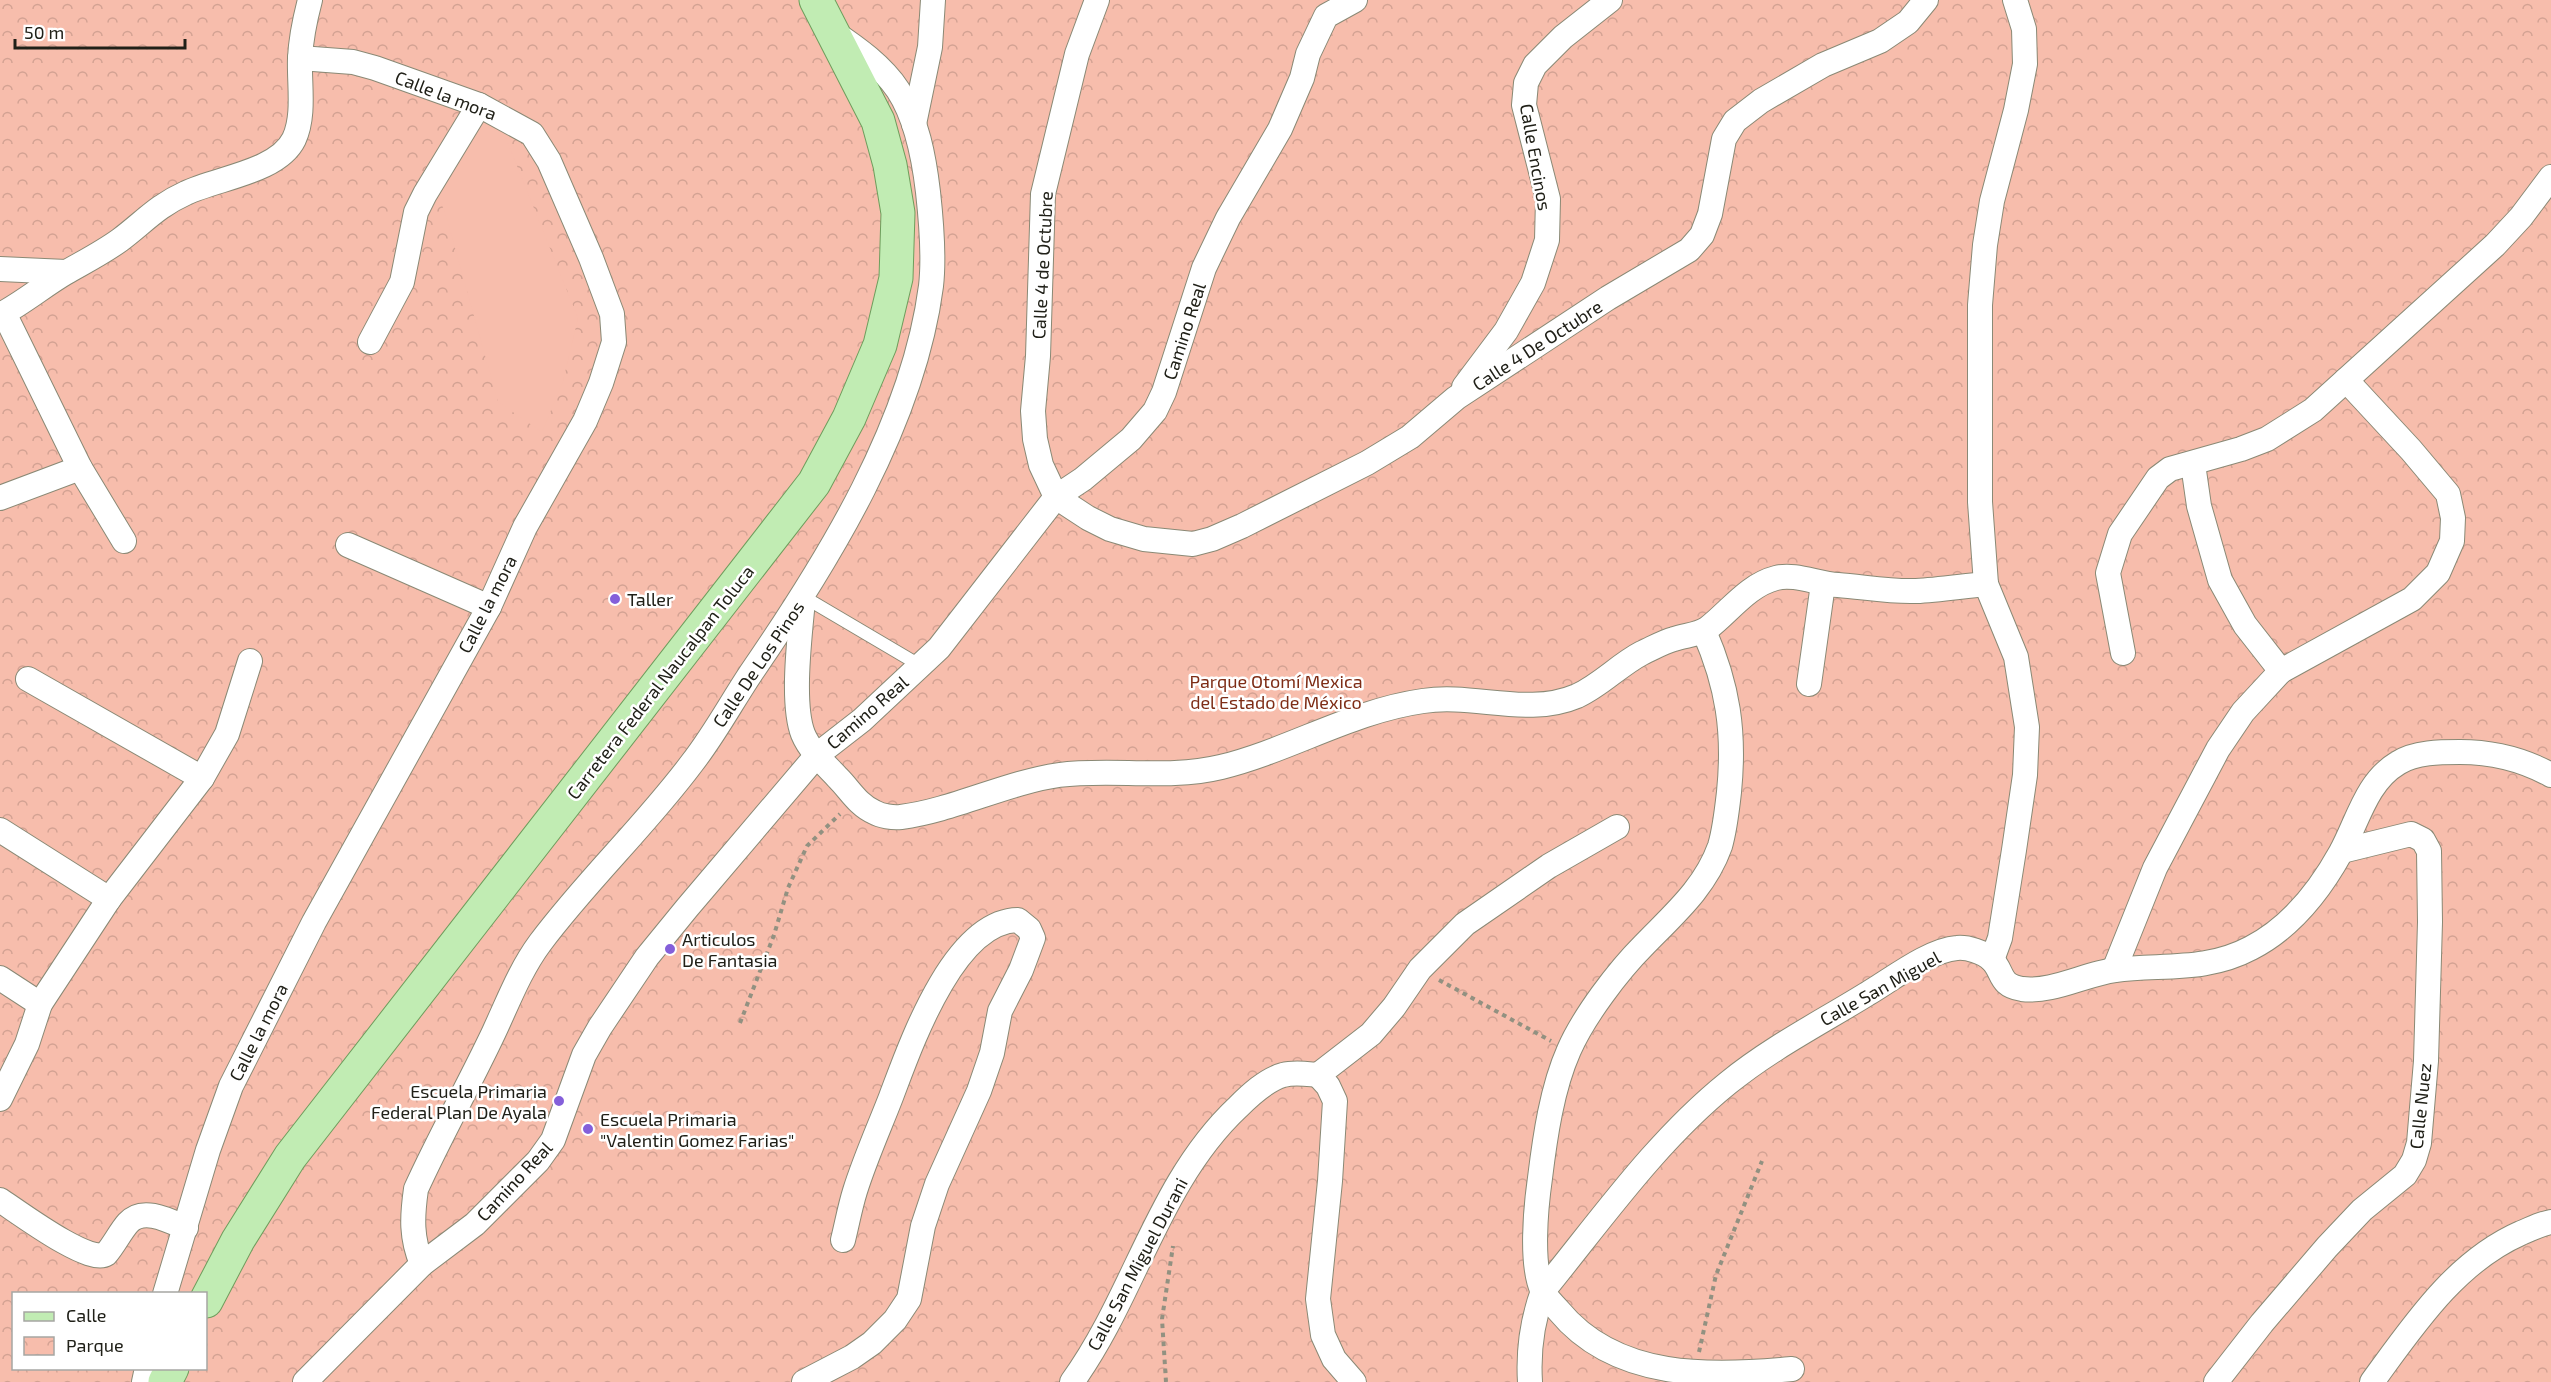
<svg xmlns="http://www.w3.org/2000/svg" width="2551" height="1382" font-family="'Exo 2',sans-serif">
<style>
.park{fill:url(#park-crowns);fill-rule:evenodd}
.garden{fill:#f7bdac}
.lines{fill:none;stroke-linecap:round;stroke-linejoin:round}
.service-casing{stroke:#8a8975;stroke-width:14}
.minor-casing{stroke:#8a8975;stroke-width:26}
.primary-casing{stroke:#6e9d5c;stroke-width:35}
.path{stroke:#929181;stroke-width:4;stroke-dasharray:4.5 4.5;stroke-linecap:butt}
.service{stroke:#fff;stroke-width:12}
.minor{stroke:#fff;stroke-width:24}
.primary{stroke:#c1ecb3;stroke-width:33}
.poi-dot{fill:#845fda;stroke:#fff;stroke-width:2}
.labels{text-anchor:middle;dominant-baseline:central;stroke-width:5;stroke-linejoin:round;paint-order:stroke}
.street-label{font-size:18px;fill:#202018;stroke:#fff}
.poi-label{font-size:18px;fill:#202018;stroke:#fff;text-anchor:start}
.park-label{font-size:18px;fill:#7e2d16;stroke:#fff}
</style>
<defs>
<pattern id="park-crowns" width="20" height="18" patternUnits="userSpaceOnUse" patternTransform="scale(1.5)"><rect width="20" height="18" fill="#f7bdac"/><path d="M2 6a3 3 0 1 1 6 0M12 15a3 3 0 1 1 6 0" fill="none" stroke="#d3a293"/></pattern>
</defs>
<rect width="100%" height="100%" fill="#eeedd6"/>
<path class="park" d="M0,0H2551V1382H0ZM14,1294H206V1368H14Z"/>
<polygon class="garden" points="470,120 503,131 578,318 563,381 542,432 498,402 445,212 431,181"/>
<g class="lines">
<defs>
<polyline id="service" points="804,597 921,666"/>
<g id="minor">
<polyline points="1097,0 1077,54 1043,194 1038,356 1033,411 1035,439 1041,465 1056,497 1088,518 1110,529 1144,539 1193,544 1212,539 1242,526 1367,463 1410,437 1456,398 1608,298 1689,250 1702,235 1710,214 1724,139 1735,121 1761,101 1823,65 1880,41 1908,22 1926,0"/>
<polyline points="914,124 930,47 933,0"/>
<polyline points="0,269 66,272"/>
<polyline points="4,313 80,468 124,541"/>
<path d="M0,315C23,303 43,286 65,273C84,262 102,253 120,240C144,222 157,206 186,193C217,178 278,172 294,139C305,115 299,84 300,58C301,38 305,19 310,0"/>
<polyline points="370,342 402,282 416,212 425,194 479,105"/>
<polyline points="1464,387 1506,331 1533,283 1547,240 1548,199 1524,105 1526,83 1535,65 1563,37 1610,0"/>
<polyline points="2193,464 2199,506 2220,580 2245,625 2281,671"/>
<polyline points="0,498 80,468"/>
<polyline points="348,545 489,607"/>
<path d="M803,600C800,634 791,703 803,734C810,751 826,765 838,778C850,790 858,805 874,812C881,816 893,818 901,817C954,810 1005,783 1059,775C1112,768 1167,780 1221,767C1290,750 1352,711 1423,701C1474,693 1528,717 1577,696C1601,685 1619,665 1642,653C1653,648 1663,642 1674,639C1685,635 1699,635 1708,628C1729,612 1748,585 1776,578C1795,573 1818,584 1838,585C1864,587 1890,592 1916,591C1939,590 1963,586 1986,584"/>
<path d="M1704,631C1728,686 1735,732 1729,792C1727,810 1725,829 1720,846C1705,888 1674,914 1644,945C1618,971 1584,1016 1569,1050C1552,1088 1545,1137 1540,1178C1536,1206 1530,1266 1543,1292C1547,1299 1554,1305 1559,1311C1616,1380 1711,1377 1792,1369"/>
<polyline points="2123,653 2108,573 2120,534 2158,478 2170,469 2241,449 2267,439 2313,410 2495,245 2521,217 2551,177"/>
<polyline points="28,679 202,778"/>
<polyline points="1809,684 1823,584"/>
<polyline points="0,830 109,899"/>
<polyline points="1992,960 2000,938 2014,850 2025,775 2027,727 2016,657 1986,584 1980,502 1980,305 1985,245 1992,201 2016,110 2025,64 2024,29 2015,0"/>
<polyline points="2114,970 2155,868 2218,749 2243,712 2281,671 2412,599 2438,573 2452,541 2453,518 2448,494 2411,450 2346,380"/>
<polyline points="0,978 40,1004"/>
<polyline points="1318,1075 1371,1034 1394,1007 1420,969 1465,924 1549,866 1617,827"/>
<polyline points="1318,1075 1328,1086 1335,1101 1330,1181 1318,1299 1323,1335 1334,1359 1354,1382"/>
<polyline points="0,1099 27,1044 40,1004 109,899 202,778 227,734 250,661"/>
<path d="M0,1200C17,1211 89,1265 106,1254C114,1245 120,1232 128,1223C143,1206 170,1221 186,1228"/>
<path d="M422,1264C411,1238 412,1217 416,1189C440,1136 469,1085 494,1032C508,1002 520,970 540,943C587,880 645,826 692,763C714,735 731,703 751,673C828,561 913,424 931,286C934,260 931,219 928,192C924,158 917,119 898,90C882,66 857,48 833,32"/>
<polyline points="165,1294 208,1150 231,1086 314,922 489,607 525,527 585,421 601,383 614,342 612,314 591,258 549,161 532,134 479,105 375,68 353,62 300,58"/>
<polyline points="144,1382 147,1368"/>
<polyline points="305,1382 422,1264 475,1224 538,1161 553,1140 584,1055 600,1027 647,957 687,908 817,755 862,720 939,648 1056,497 1083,479 1131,439 1155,411 1164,392 1204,268 1228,218 1280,129 1302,78 1308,54 1326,16 1355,0"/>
<path d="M804,1382L852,1357L872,1343L895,1320L909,1299L923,1226L937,1184L979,1091L992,1053L1000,1011L1021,970L1033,938L1029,929L1018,920C953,921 910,1047 891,1097C879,1128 865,1159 855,1191C850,1207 847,1224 843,1240"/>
<path d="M1072,1382C1135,1295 1158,1182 1238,1107C1250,1095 1266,1080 1283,1075C1295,1072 1306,1074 1318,1075"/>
<path d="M1530,1382C1528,1350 1532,1321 1543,1291C1601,1220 1656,1141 1728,1083C1771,1048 1820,1023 1867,994C1891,980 1929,950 1957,948C1967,947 1984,952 1992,960C2004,972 1998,985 2022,989C2052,993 2085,974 2115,970C2162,964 2206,972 2251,948C2290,928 2320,890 2341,852C2358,821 2366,782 2398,763C2415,752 2441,752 2460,752C2493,752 2522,759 2551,775"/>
<polyline points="2216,1382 2262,1323 2327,1247 2362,1210 2405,1175 2414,1160 2419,1143 2426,1061 2430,922 2429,851 2423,840 2411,834 2342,851"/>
<path d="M2372,1382C2413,1326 2455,1262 2521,1233C2531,1229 2540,1224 2551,1222"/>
</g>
<g id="primary">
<polyline points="206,1301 238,1240 290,1157 814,483 849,418 880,345 896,278 898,213 890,165 878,121 816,0"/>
<polyline points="165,1382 172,1368"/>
</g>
</defs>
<use href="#service" class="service-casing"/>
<use href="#minor" class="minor-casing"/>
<use href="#primary" class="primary-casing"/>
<g class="path">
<polyline points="1439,980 1551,1041"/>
<polyline points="740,1023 774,935 788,888 807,846 840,814"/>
<polyline points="1699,1352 1716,1275 1762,1161"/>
<polyline points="1166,1382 1162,1319 1173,1246"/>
</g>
<use href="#service" class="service"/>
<use href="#minor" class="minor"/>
<use href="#primary" class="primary"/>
</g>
<g class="poi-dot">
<circle cx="615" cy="599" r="6"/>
<circle cx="670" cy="949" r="6"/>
<circle cx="559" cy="1101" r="6"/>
<circle cx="588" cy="1129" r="6"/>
</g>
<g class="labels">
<g class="street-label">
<text transform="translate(446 95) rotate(21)">Calle la mora</text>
<text transform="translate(1536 157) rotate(80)">Calle Encinos</text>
<text transform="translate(1042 265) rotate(-87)">Calle 4 de Octubre</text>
<text transform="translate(1184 331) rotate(-72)">Camino Real</text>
<text transform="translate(1537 345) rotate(-33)">Calle 4 De Octubre</text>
<text transform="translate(487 604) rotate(-63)">Calle la mora</text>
<text transform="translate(758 664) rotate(-56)">Calle De Los Pinos</text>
<text transform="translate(660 682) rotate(-52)">Carretera Federal Naucalpan Toluca</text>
<text transform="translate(867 712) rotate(-41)">Camino Real</text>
<text transform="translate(1880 988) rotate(-29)">Calle San Miguel</text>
<text transform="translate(258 1032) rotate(-63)">Calle la mora</text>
<text transform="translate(2420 1106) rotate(-84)">Calle Nuez</text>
<text transform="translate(514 1181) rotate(-47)">Camino Real</text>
<text transform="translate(1137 1264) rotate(-62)">Calle San Miguel Durani</text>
</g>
<g class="poi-label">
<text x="627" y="599">Taller</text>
<text x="682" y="939">Articulos<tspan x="682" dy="21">De Fantasia</tspan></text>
<text x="547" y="1091" text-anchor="end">Escuela Primaria<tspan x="547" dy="21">Federal Plan De Ayala</tspan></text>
<text x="600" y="1119">Escuela Primaria<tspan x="600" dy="21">"Valentin Gomez Farias"</tspan></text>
</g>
<g class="park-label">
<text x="1276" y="681">Parque Otomí Mexica<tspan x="1276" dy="21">del Estado de México</tspan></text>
</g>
</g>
<rect x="12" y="1292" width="195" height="78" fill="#ffffff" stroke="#a6a6a3" stroke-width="1.5"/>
<rect x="24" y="1312" width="30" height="9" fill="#c1ecb3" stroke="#a6a6a3" stroke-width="1.5"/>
<text x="66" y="1322" font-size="18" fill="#202018">Calle</text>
<rect x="24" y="1337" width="30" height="18" fill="url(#park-crowns)" stroke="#a6a6a3" stroke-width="1.5"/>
<text x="66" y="1352" font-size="18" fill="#202018">Parque</text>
<path d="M15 39v9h170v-9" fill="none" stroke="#202018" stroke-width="3"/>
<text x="24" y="39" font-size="18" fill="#202018" stroke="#ffffff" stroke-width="4.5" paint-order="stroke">50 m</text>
</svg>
